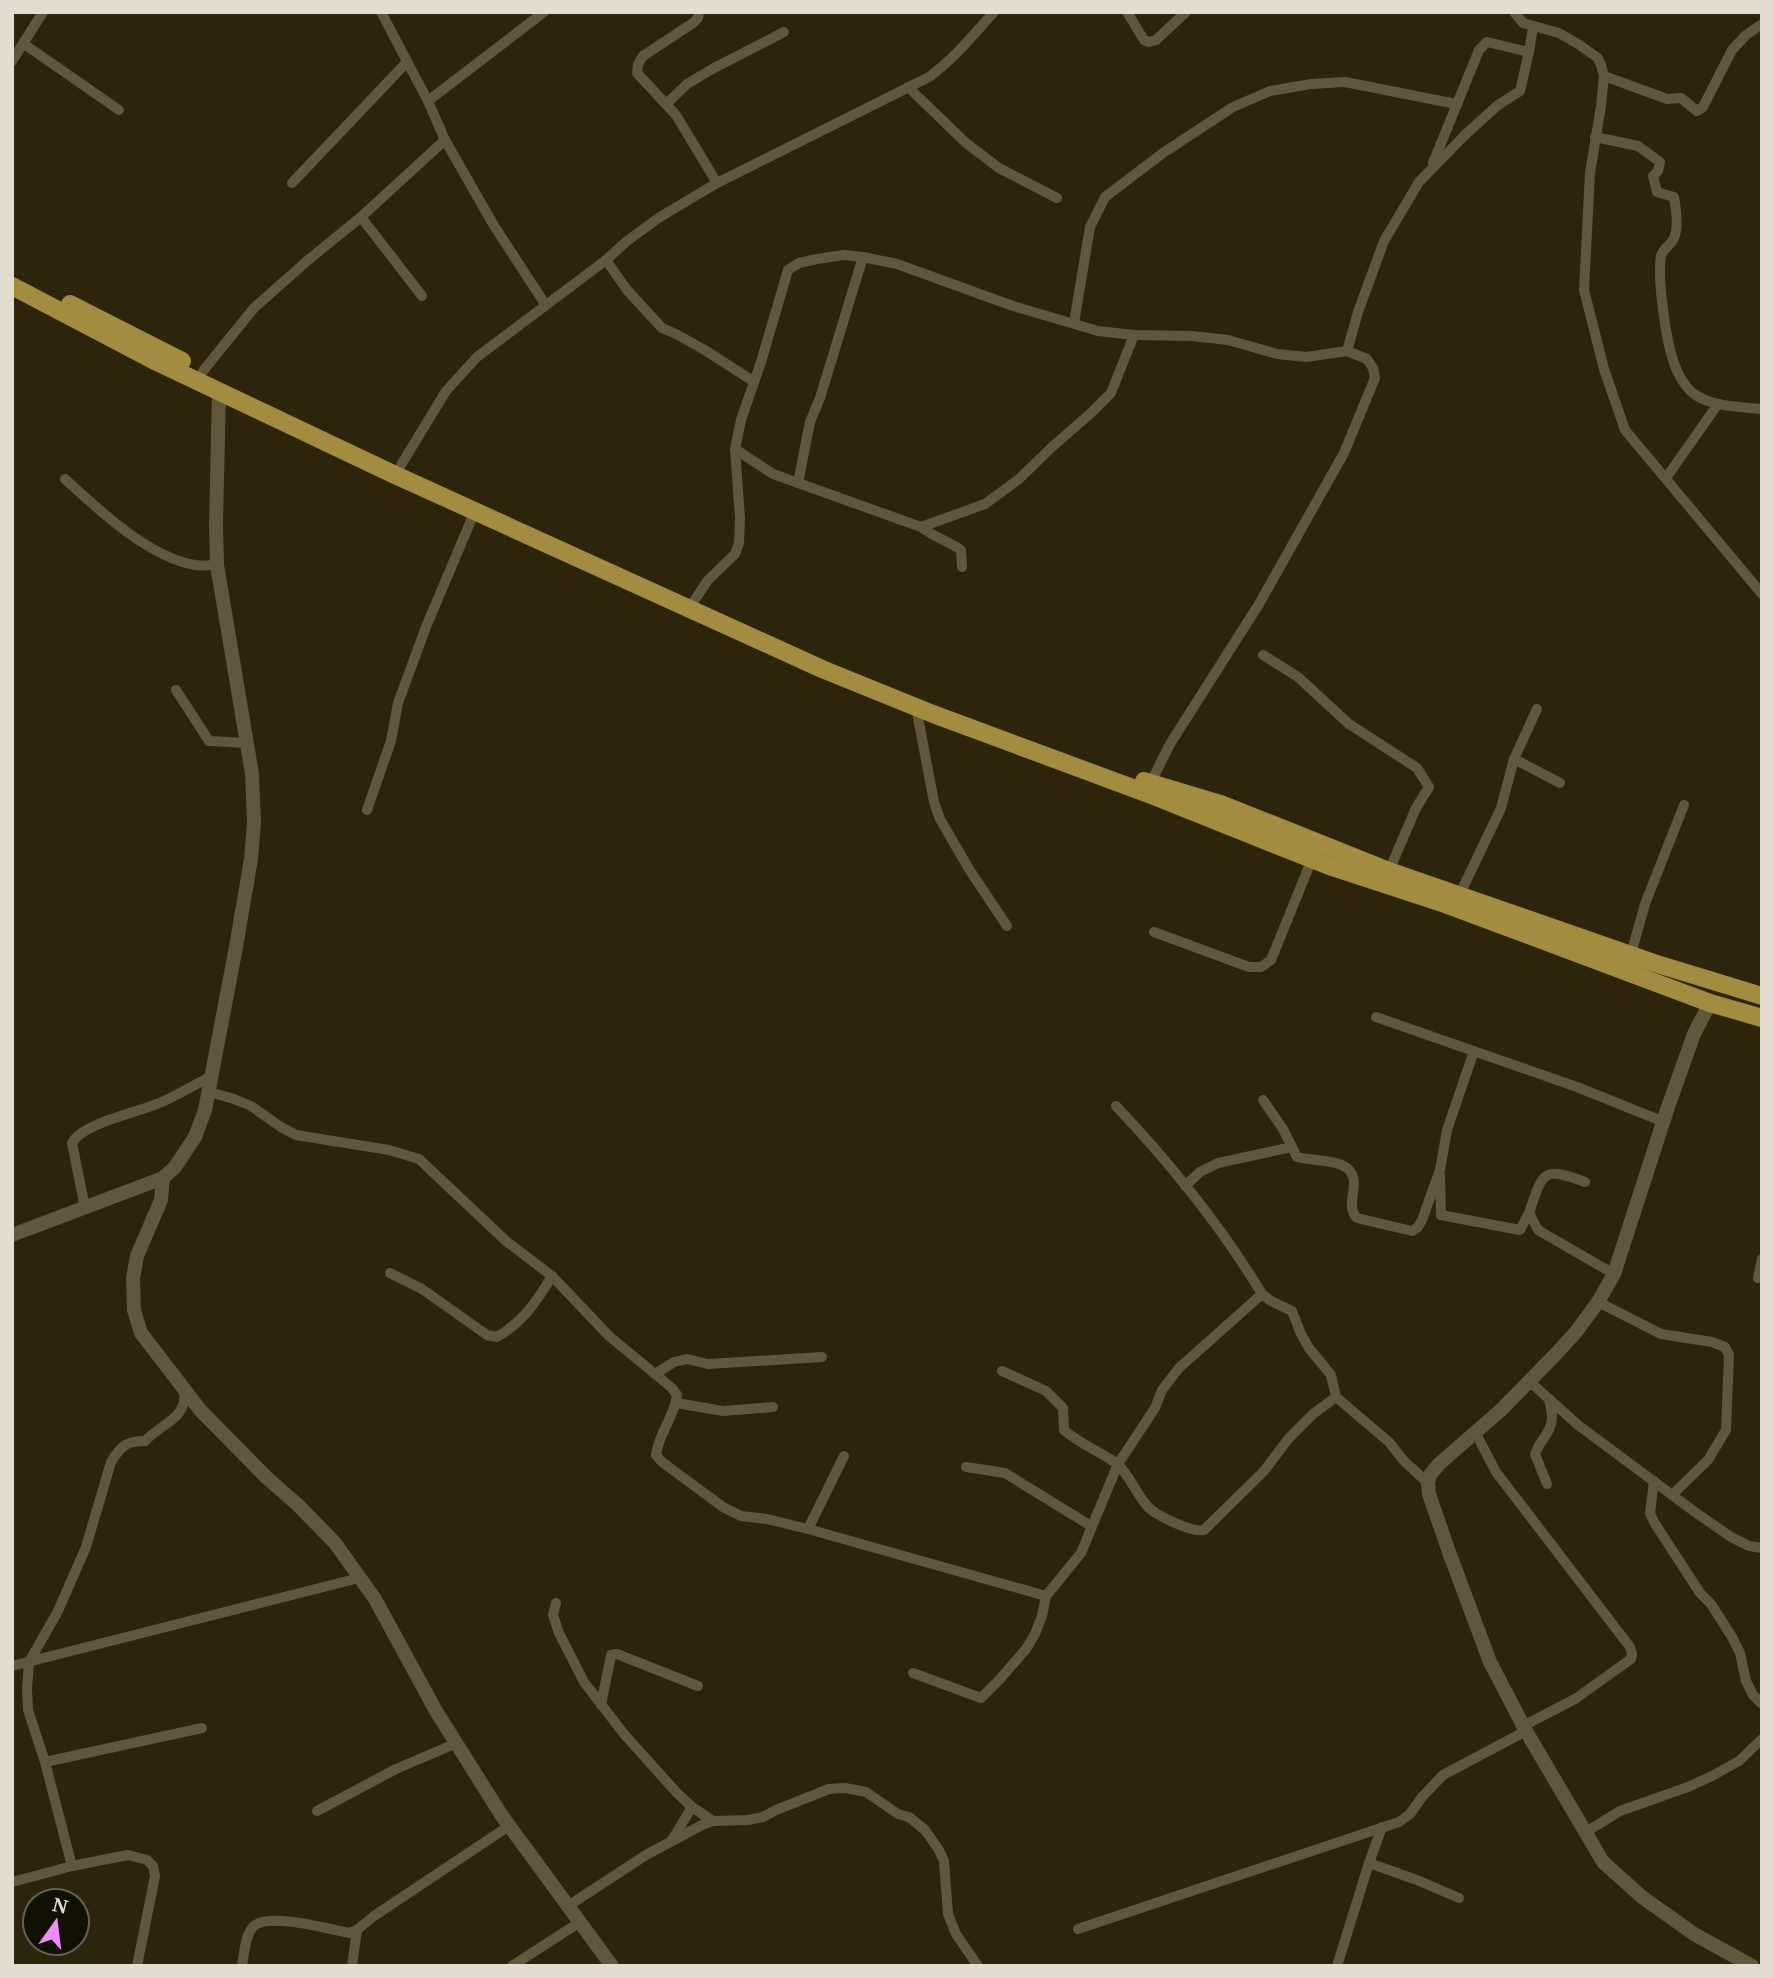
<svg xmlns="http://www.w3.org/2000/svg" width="1774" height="1978" font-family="'Noto Serif',serif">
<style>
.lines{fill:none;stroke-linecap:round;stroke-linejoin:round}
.minor{stroke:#60573c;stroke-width:10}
.tertiary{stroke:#60573c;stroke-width:14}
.primary{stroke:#a28c40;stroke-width:18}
</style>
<rect width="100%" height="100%" fill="#2d250b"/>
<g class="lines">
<g class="minor">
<polyline points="381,12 428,101 445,140 493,224 545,304"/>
<polyline points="699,12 698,18 693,23 643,56 638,64 637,73 676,115 717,183"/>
<polyline points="1127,12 1144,40 1149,42 1156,40 1186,12"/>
<polyline points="1514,12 1523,23 1559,33 1578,44 1598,58 1601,65 1604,76 1601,106 1590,173 1584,290 1604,369 1625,430 1762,594"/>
<polyline points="24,44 119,110"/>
<polyline points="12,61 43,12"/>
<polyline points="1604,76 1667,99 1681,98 1697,111 1703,107 1732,50 1746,35 1762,24"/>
<polyline points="908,87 966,143 999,168 1057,198"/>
<polyline points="428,101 544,12"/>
<polyline points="667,103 687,84 714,68 784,32"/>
<path d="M1595,137L1638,146L1660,162L1658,171L1653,176L1657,192L1674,197C1676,208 1679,230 1673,240C1670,246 1663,248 1661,256C1657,279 1666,341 1674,363C1677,373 1685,387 1694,394C1713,407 1740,407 1762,409"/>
<polyline points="1433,163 1479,50 1487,42 1529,52"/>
<polyline points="292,183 407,62"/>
<polyline points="361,217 422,296"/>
<polyline points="606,260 627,290 662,328 676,334 703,349 753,381"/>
<polyline points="1074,323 1090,227 1105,197 1163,153 1233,107 1270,91 1311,84 1345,82 1456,104"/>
<polyline points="1347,351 1358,312 1384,241 1419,182 1466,134 1498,105 1520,91 1529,52 1533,27"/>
<polyline points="203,371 254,308 307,261 361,217 445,140"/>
<path d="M735,449L773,474L921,527C934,537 948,541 961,550L962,567"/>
<path d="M401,465L446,391L477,357L606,260L627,241L660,217L717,183L929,77C954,59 973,35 994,12"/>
<polyline points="1666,478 1718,404"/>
<path d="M65,479C99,510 148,557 195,565C202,566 210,565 217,565"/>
<polyline points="798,483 810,422 820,398 863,257"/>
<polyline points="921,527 985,504 1019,479 1052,447 1091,413 1111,393 1134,335"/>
<polyline points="694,601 708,580 735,554 739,543 740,518 735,449 741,420 761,362 788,270 799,263 817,259 844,255 863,257 897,264 1013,306 1098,331 1134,335 1192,336 1228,340 1277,354 1306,357 1347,351 1367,359 1373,368 1375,378 1344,453 1259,604 1170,744 1149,786"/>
<polyline points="1263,655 1298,677 1349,724 1417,768 1429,787 1416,808 1389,871"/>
<polyline points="176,690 209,741 247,743"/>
<polyline points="916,707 934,802 940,819 969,869 1007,926"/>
<polyline points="1514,759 1560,783"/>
<polyline points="367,810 391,741 398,703 426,627 475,511"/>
<polyline points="1460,894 1501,808 1514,759 1537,709"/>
<polyline points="1154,932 1249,967 1261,967 1271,960 1312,859"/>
<polyline points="1631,954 1645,904 1684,805"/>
<polyline points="1376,1017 1577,1087 1664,1122"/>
<path d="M209,1092L234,1099L251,1106L281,1127L296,1135L389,1150L419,1159L506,1241L552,1276L609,1336L672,1388L677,1395C675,1416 658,1434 656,1455L662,1462L723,1507L741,1516L767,1519L808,1529L1046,1596"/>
<path d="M1263,1100L1283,1129L1297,1157C1311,1161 1341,1159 1350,1171C1361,1185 1344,1205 1357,1218L1412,1231L1418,1227L1422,1220L1440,1170L1447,1130L1474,1051"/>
<path d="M1116,1106C1170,1163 1221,1226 1262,1294L1271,1301L1292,1311L1301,1334L1309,1348L1331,1375L1336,1397L1389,1442L1404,1461L1428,1483"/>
<polyline points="1440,1176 1441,1215 1520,1230 1529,1213 1538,1230 1614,1274"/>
<polyline points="1185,1186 1200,1172 1218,1163 1292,1147"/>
<path d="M85,1208L72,1143C83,1122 142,1112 164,1101C181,1093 196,1084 212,1076"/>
<path d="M1529,1213C1543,1172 1542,1166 1585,1182"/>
<path d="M390,1273L422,1289L487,1335L497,1337C523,1322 537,1301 552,1276"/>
<polyline points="1758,1278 1762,1259"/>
<polyline points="1598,1302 1661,1334 1712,1342 1725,1347 1729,1355 1726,1430 1708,1460 1672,1495"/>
<path d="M1002,1371L1046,1391L1063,1408L1064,1430C1080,1444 1099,1451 1116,1463C1130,1474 1136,1495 1149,1508C1158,1516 1192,1533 1204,1530L1264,1471L1289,1438L1313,1414L1336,1397"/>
<polyline points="655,1374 674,1362 687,1359 708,1364 822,1357"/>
<polyline points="1529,1381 1578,1425 1695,1512 1731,1537 1749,1546 1762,1548"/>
<polyline points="676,1403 723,1411 773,1407"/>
<polyline points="1475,1432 1496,1472 1630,1647 1632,1654 1631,1659 1575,1699 1523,1726"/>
<polyline points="966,1467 1005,1473 1091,1526"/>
<polyline points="1654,1481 1650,1513 1654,1522 1700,1593 1711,1604 1732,1637 1740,1653 1746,1681 1753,1695 1762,1704"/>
<path d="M1547,1484L1535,1454C1539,1441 1552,1432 1552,1417C1552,1411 1550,1404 1549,1399"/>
<polyline points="808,1529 844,1456"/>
<polyline points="556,1603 553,1615 559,1633 584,1682 624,1734 677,1793 692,1807 713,1821"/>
<polyline points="12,1666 359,1578"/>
<polyline points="913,1673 981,1698 1000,1679 1026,1649 1035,1634 1042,1616 1046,1596 1081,1553 1118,1464 1155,1408 1162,1390 1179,1368 1262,1294"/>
<polyline points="601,1705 611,1655 617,1654 698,1686"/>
<polyline points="45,1762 202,1728"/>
<polyline points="317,1811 396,1769 457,1743"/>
<polyline points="1586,1832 1620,1811 1688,1787 1712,1776 1739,1761 1762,1739"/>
<polyline points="672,1840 692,1807"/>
<polyline points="1369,1863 1417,1880 1459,1898"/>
<path d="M72,1866L45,1762L28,1710L27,1689L29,1662L58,1611L86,1547L111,1462C121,1446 126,1441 145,1441C162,1423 189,1418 184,1389"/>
<polyline points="12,1882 72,1866 128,1855 147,1860 153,1866 155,1876 137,1966"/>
<polyline points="568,1906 646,1855 702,1825 713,1821 748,1820 763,1817 776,1810 829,1789 845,1788 866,1792 898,1814 909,1817 925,1830 939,1850 944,1861 948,1914 956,1934 978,1966"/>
<polyline points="1078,1929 1399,1822 1410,1814 1422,1797 1443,1775 1526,1731"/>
<path d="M242,1966C244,1955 245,1937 252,1928C264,1911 329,1929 349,1933L357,1930L374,1916L509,1826"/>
<polyline points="352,1966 357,1930"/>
<polyline points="512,1966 580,1922"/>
<polyline points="1337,1966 1369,1863 1382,1827"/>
</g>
<g class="tertiary">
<polyline points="1710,1003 1694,1034 1668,1107 1614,1274 1598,1302 1576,1332 1554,1356 1501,1410 1439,1464 1430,1475 1428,1483 1429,1494 1449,1552 1490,1662 1526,1731 1603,1862 1642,1897 1694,1934 1752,1966"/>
<polyline points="163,1178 161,1200 137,1256 133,1278 134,1310 141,1333 201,1411 267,1478 298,1505 335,1543 375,1599 436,1711 502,1816 612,1966"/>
<polyline points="12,1235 163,1178 175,1167 195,1137 205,1110 236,947 251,859 254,822 252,774 217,565 216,525 219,391"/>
</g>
<g class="primary">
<polyline points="12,286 153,360 393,474 822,669 933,714 1146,793 1329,866 1445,904 1710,1003 1762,1018"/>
<polyline points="70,304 182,361"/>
<polyline points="1144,781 1221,804 1389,871 1654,963 1762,996"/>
</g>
</g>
<rect width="1774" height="1978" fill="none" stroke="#e2ddce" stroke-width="28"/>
<g transform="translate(56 1922) rotate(14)"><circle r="33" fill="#120f05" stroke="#656155" stroke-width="2"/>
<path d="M0-5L12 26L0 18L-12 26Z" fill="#eb8dfb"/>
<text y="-10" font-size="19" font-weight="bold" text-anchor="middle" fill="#e2ddce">N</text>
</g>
</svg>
